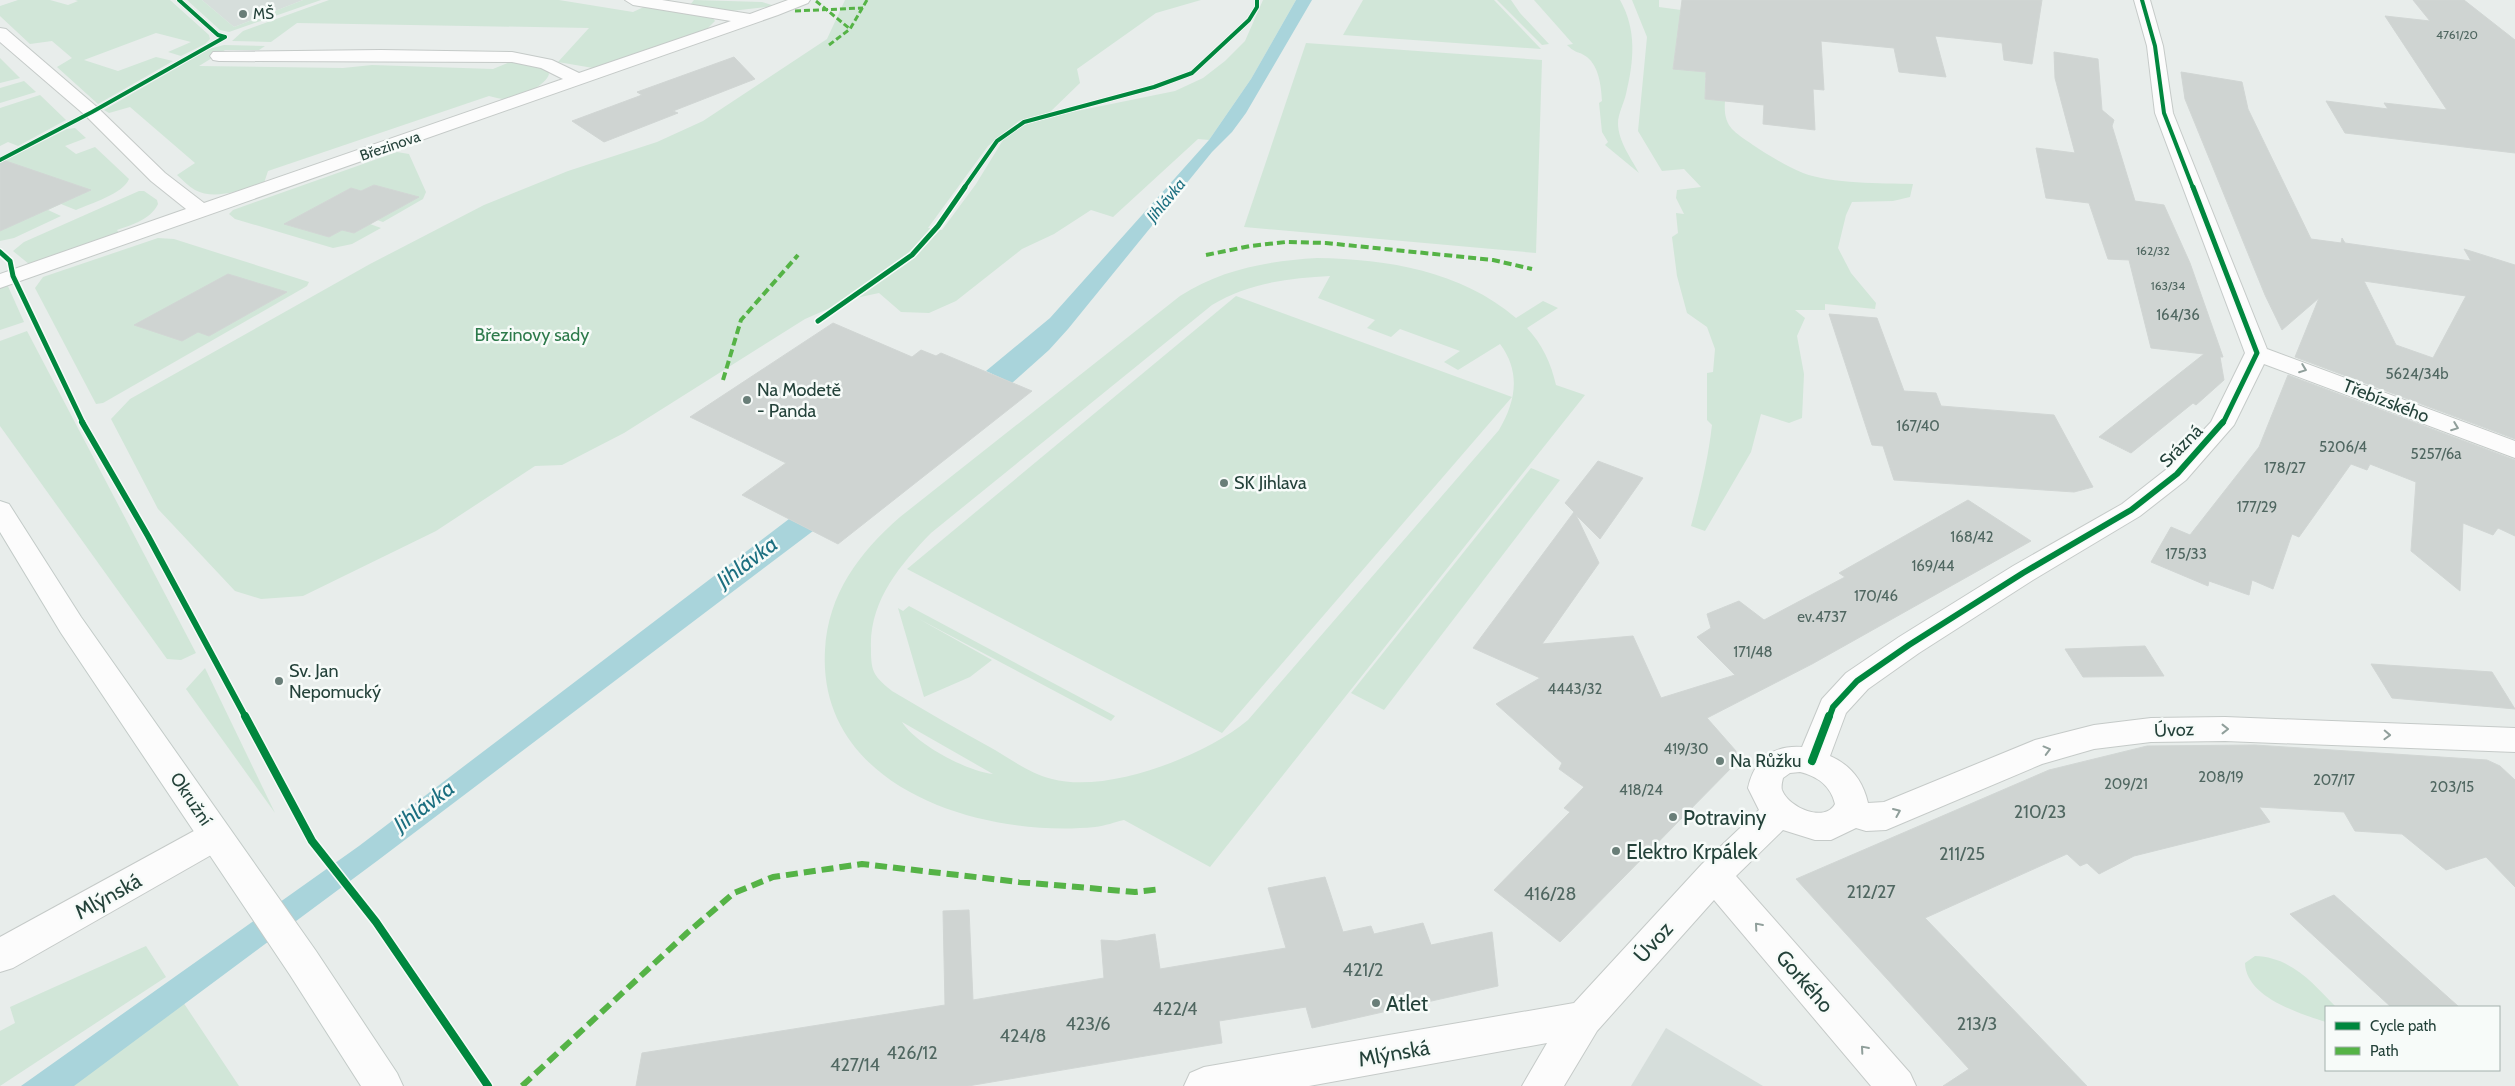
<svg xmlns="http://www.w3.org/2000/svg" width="2515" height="1086" font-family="Cabin,sans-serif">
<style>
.built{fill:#d6dedb}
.green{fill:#d1e6d8;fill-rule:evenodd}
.water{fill:#a9d4db}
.building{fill:#cfd4d2;stroke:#d1d6d4;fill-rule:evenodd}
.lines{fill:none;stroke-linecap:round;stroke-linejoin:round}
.street-casing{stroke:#c5cac8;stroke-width:2}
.secondary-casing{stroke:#c3cbc8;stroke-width:2}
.street{fill:#fcfcfc;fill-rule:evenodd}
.secondary{fill:#fcfcfc;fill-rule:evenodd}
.quiet-far2{stroke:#55b346;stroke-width:3;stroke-dasharray:6 3;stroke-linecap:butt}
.quiet-far1{stroke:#55b346;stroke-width:4;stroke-dasharray:8 4;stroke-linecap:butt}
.quiet{stroke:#55b346;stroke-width:6;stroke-dasharray:12 6;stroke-linecap:butt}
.cycleway-far3-casing{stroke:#f7fbf9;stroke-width:5.5}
.cycleway-far2-casing{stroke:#f7fbf9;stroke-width:8}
.cycleway-far1-casing{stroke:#f7fbf9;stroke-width:9}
.cycleway-casing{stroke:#f7fbf9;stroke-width:11}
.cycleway-far3{stroke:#00873e;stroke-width:4}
.cycleway-far2{stroke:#00873e;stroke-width:5}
.cycleway-far1{stroke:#00873e;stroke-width:6}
.cycleway{stroke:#00873e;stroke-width:8}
.oneway{stroke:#909f9b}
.poi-dot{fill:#697e78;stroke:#f7fbf9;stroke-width:2}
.labels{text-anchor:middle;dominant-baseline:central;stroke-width:5;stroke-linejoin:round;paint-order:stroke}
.far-number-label{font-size:12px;fill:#506761}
.far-poi-label{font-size:15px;fill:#24423a;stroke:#f7fbf9;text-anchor:start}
.far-street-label{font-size:15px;fill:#24423a;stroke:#f7fbf9}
.number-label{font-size:15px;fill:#506761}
.far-water-label{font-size:16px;font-style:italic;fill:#1c6f80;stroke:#f7fbf9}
.park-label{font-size:18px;fill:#2d7a4b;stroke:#f7fbf9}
.poi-label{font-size:18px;fill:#24423a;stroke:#f7fbf9;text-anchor:start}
.street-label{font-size:18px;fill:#24423a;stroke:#f7fbf9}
.near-number-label{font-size:18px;fill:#506761}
.near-poi-label{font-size:21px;fill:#24423a;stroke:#f7fbf9;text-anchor:start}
.near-street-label{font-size:21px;fill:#24423a;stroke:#f7fbf9}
.near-water-label{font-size:22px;font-style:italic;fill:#1c6f80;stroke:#f7fbf9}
</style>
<rect width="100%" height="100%" fill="#e8edeb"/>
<g class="built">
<polygon points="202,0 303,0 234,27"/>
<polygon points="1666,1028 1763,1086 1631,1086"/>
</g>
<g class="green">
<polygon points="18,0 50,0 68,5 78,1 75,0 170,0 209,35 210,39 205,44 181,56 168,52 191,42 156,33 84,60 118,71 156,57 173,61 98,104 57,67 72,58 52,41 30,44 0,16 0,6"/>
<polygon points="187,0 202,0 234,27 303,0 321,0 229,32 220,30"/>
<polygon points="329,0 559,0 633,12 648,5 712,17 715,21 707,29 593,68 558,62 589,28 297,23 271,42 232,41 243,31"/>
<polygon points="694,0 762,2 775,6 731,11 690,5"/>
<polygon points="845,0 1201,0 1156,13 1077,69 1080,83 1049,113 1019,121 988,146 928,228 942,230 976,184 1003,140 1011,132 1027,124 1067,113 1175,91 1203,78 1225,61 1245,41 1263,0 1296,0 1251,79 1209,140 1198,139 1113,217 1091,210 1054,234 1022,249 956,301 929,313 901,312 879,293 851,299 805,319 624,433 562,465 535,466 436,531 303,596 261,599 235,591 158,509 111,419 130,399 370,264 484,205 568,171 657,142 703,121 827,39"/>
<polygon points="1363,0 1494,0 1541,49 1343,35"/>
<polygon points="1497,0 1511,0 1520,13 1549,44 1542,45"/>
<path d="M1534,0H1620C1637,30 1634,61 1626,94C1624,103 1618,114 1618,123C1618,141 1631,158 1639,173L1605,145L1608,142L1602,132L1599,103L1602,101C1601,85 1599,67 1587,57C1579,51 1576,54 1567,45L1573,44Z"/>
<path d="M1632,0H1659V7L1681,10L1673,68L1711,73L1705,78V99L1725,101C1723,127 1733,131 1753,145C1768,155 1786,166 1803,173C1832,184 1881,183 1913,184L1910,197L1893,201L1852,202L1846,215L1838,248L1851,273L1876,303L1875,309L1825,304V310H1795L1805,318L1797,336L1804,374L1802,418L1789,423L1761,414L1751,452L1705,531L1691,526C1700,492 1708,460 1712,425L1707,420V373L1713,372L1715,349L1707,327L1687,313L1677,276L1672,237L1678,233L1676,213L1684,214L1676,198L1677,190L1701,187L1684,169L1662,171L1638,131L1647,37Z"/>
<polygon points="1306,43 1542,60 1536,253 1244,227"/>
<path d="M224,45L265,46L259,50H225L199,66L343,68L372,65L493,69L515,60L547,69L549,74C546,86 517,99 505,99C500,99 494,97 489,96L268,171L264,183C245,189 215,201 195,190C188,186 183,180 177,175L195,163L130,107L109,113L104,110L209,49Z"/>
<polygon points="0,58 20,78 0,83"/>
<polygon points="24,81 36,92 0,103 0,88"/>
<polygon points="40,95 66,120 18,146 8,142 0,146 0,108"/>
<path d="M75,128L86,138L65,146L76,154L95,147L129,179C124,193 90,204 76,210L61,204L48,210L61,216L14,238L0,241V163L67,129Z"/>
<polygon points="397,152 409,154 426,192 423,199 383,222 377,220 418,197 374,185 361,191 351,188 285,224 329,237 342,230 354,233 370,224 381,228 352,244 333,248 235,219 229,214 233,210"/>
<path d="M139,191H144L157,200L158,204C151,219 132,225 117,230L119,233L29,264L13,251L24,242Z"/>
<polygon points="158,238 174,239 309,282 307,286 103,403 96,404 35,288 43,277"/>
<path d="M1317,258C1388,259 1461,271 1516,318L1543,301L1558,308L1527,328C1542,344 1551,363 1556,385L1585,395L1210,867L1124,820C1115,822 1105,826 1095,827C983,838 817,789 825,650C828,594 859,553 900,517L1180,296C1222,269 1268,261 1317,258ZM1330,276L1318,298L1375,320L1367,328L1391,337L1400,329L1460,351L1444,362L1458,370L1500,344C1521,372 1516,401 1499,430L1248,720C1205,756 1108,794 1052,779C1032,774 1013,761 995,750C960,731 926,711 892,691C886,686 877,679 874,672C871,665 871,656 871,649C869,601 900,565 931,533L1212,305C1248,283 1289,278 1330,276ZM902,722L993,774C966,771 916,744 902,722Z"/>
<polygon points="7,284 24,322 0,330 0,286"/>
<polygon points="1236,296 1512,397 1222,733 907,569"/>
<polygon points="27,331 196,653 181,660 167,659 0,426 0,341"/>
<polygon points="1531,468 1560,480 1384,710 1351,693"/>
<polygon points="909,606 1115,716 1111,721 919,619 992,660 970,677 924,697 898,608 903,611"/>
<polygon points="205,668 275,813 186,689"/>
<polygon points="146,946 166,977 0,1086 0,1031 15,1023 10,1007"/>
<path d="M2255,956C2291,957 2313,983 2336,1007H2326V1022C2298,1013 2246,997 2245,963Z"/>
<polygon points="179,996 239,1086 70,1086"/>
</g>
<g class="water">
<polygon points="1296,0 1312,0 1246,113 1232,132 1212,152 1068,329 1049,350 1012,383 986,371 1050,318 1209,140 1251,79"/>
<polygon points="789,519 813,531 377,861 74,1086 21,1086 359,846"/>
</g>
<g class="building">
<polygon points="1682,0 2042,0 2032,64 2004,60 2002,43 1935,36 1946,77 1899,72 1894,48 1821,41 1824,90 1813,89 1815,130 1763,124 1764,105 1705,99 1706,72 1673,69"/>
<polygon points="2413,0 2464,0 2515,40 2515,153 2345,133 2326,101 2388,109 2384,103 2447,110 2385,16 2430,21"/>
<polygon points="2054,52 2098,59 2102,110 2114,120 2112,126 2135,201 2164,205 2190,263 2223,357 2220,357 2224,380 2196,405 2193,403 2131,453 2099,437 2204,354 2151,348 2129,260 2108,259 2089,203 2046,198 2036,148 2075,153 2055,78"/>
<polygon points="734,57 755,79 673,111 678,113 604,142 572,121 642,95 637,92"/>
<path d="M2181,72L2242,82L2248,109L2311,239L2341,243L2342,238L2345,243L2471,261L2464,249L2515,265V439L2295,357L2319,298L2282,330L2265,295L2185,99ZM2364,281L2466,296L2433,358L2396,345Z"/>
<polygon points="0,159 91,190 0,231"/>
<polygon points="374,185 419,197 354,233 342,230 329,237 284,224 351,188 361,191"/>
<polygon points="228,274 287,292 209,336 198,332 182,341 134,325"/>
<polygon points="1829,314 1877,318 1904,391 1936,393 1941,406 2054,415 2093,487 2074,492 1894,480 1883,446 1872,445"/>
<polygon points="833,323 912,357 921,350 936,356 941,353 1032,391 838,544 742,495 786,463 690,417"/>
<polygon points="2288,375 2515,460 2515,536 2498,528 2493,535 2463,523 2460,591 2411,551 2416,482 2370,464 2367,470 2351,464 2299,537 2292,534 2273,589 2252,580 2249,595 2209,581 2208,586 2151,562 2171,527 2190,535 2259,447"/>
<polygon points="1598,461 1643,478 1600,539 1576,515 1599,563 1542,644 1633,636 1661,698 1735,675 1697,637 1711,628 1707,614 1739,601 1764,620 1845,577 1839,573 1968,500 2031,541 1812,664 1707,718 1736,751 1736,763 1560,942 1494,890 1570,812 1564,808 1584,787 1559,769 1562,763 1496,704 1540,678 1473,648 1574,512 1565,503"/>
<polygon points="2145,646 2164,676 2083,677 2065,649"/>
<polygon points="2371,664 2492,672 2515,709 2392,698"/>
<polygon points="2255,745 2487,760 2500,766 2515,780 2515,887 2486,857 2446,870 2402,834 2355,831 2344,812 2259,807 2270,822 2134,856 2099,874 2087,863 2080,866 2067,854 1925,918 2087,1086 1943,1086 1969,1069 1796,879 2049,770 2147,746"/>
<polygon points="1325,877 1343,932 1371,926 1374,934 1423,923 1431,945 1492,932 1498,986 1312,1028 1306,1007 1219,1021 1222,1043 968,1086 636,1086 642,1053 945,1005 943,911 969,910 973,1000 1104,978 1101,940 1117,941 1155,934 1160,969 1286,948 1268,888"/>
<polygon points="2334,895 2459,1007 2391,1007 2290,914"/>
</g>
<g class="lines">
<defs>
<g id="street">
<polygon points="625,0 662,0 750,14 788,0 810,0 808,3 778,15 0,288 0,274 186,209 151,181 86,116 0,42 0,28 6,29 98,108 165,173 204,203 563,79 541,68 512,62 219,61 213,60 210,56 213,52 381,50 512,52 552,60 579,73 731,21 633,5"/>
<path d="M2134,0H2150L2163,46L2173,113L2267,349L2515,441V458L2264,364L2234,425L2186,480L2140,516L2033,580L1919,653L1868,689L1846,713L1830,756C1851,765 1863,781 1868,803L1884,802L2035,740L2094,725L2151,718L2225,717L2515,728V752L2225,741L2151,742L2094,749L2042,764L1886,830L1866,831L1856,828L1831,840H1815L1783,830L1736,876L1910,1073L1916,1086H1871L1714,900L1597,1031L1564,1086H1522L1547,1043L1309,1086H1184L1190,1073L1204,1067L1574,1003L1702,864L1759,810L1748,788C1754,760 1772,745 1802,747L1822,699L1846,673L1899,637L2013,566L2122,504L2168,468L2211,422L2245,353L2155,113L2147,46ZM1800,772C1817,776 1831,786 1835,804C1825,823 1789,808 1782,790C1781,787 1782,782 1783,778L1790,773Z"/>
<polygon points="215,822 227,826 232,836 227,846 13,968 0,972 0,937 203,826"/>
</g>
<polygon id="secondary" points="0,501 9,504 81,617 316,951 397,1073 403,1086 361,1086 290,975 61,633 0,532"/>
</defs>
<use href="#street" class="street-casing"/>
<use href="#secondary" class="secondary-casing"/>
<use href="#street" class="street"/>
<use href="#secondary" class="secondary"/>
<g class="quiet-far2">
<polyline points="816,1 850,29"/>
<polyline points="795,11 863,8"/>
<polyline points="829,45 850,29 867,0"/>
</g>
<g class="quiet-far1">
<polyline points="1206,255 1250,246 1286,242 1326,243 1493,260 1532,269"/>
<polyline points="723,380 741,320 798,255"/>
</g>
<polyline class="quiet" points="522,1086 687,933 734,893 773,877 862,864 1019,882 1135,892 1161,889"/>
<defs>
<g id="cycleway-far3">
<polyline points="2142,0 2155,46 2164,113 2193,188"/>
<polyline points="0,160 92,112 225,37 218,35 179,0"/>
<polyline points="964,188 997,141 1024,122 1154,87 1192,73 1249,20 1257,7 1257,0"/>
</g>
<g id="cycleway-far2">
<polyline points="2193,187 2257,353 2223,423"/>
<polyline points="0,252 10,261 13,276 83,423"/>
<polyline points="818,321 912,255 938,226 965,187"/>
</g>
<g id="cycleway-far1">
<polyline points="82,422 148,536 246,718"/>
<polyline points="1829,718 1833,707 1857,681 1909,645 2023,573 2131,510 2177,474 2223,422"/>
</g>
<g id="cycleway">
<polyline points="245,716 312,841 376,922 488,1086"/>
<polyline points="1812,761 1829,716"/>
</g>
</defs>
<use href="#cycleway-far3" class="cycleway-far3-casing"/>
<use href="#cycleway-far2" class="cycleway-far2-casing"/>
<use href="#cycleway-far1" class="cycleway-far1-casing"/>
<use href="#cycleway" class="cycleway-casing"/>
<use href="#cycleway-far3" class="cycleway-far3"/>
<use href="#cycleway-far2" class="cycleway-far2"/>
<use href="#cycleway-far1" class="cycleway-far1"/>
<use href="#cycleway" class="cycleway"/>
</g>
<defs><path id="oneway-chevron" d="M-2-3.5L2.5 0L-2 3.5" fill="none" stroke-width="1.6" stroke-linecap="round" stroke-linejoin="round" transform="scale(1.25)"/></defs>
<g class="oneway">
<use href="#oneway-chevron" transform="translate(2303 369) rotate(21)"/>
<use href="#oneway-chevron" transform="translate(2455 427) rotate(21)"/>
<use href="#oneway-chevron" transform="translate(2225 729)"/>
<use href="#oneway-chevron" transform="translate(2387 735) rotate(2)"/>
<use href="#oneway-chevron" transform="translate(2047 750) rotate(-15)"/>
<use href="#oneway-chevron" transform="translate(1897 812) rotate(-23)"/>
<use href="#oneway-chevron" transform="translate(1758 926) rotate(-131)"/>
<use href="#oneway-chevron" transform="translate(1864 1049) rotate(-131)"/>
</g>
<g class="poi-dot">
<circle cx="243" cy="14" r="5"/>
<circle cx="747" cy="400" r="5"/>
<circle cx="1224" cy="483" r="5"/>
<circle cx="279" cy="681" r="5"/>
<circle cx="1720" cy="761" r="5"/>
<circle cx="1673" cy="817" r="5"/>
<circle cx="1616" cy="851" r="5"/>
<circle cx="1376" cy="1003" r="5"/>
</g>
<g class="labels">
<g class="far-number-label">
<text x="2457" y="34">4761/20</text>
<text x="2153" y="250">162/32</text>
<text x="2168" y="285">163/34</text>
</g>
<g class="far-poi-label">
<text x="253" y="14">MŠ</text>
</g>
<g class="far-street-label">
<text transform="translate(390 146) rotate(-19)">Březinova</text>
</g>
<g class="number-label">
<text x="2178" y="315">164/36</text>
<text x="2417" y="374">5624/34b</text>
<text x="1918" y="426">167/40</text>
<text x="2343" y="447">5206/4</text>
<text x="2436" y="454">5257/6a</text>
<text x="2285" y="468">178/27</text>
<text x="2257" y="507">177/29</text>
<text x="1972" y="537">168/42</text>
<text x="2186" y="554">175/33</text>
<text x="1933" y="566">169/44</text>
<text x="1876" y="596">170/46</text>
<text x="1822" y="617">ev.4737</text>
<text x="1753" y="652">171/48</text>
<text x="1575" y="689">4443/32</text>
<text x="1686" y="749">419/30</text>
<text x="2221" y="777">208/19</text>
<text x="2334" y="780">207/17</text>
<text x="2126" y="784">209/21</text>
<text x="2452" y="787">203/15</text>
<text x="1641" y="790">418/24</text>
</g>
<g class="far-water-label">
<text transform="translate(1166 200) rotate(-50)">Jihlávka</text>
</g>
<g class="park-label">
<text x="532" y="335">Březinovy sady</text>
</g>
<g class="poi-label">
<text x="757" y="390">Na Modetě<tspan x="757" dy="21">- Panda</tspan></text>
<text x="1234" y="483">SK Jihlava</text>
<text x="289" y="671">Sv. Jan<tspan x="289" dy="21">Nepomucký</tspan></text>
<text x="1730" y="761">Na Růžku</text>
</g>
<g class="street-label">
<text transform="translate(2386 401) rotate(21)">Třebízského</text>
<text transform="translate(2181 446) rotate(-45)">Srázná</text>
<text transform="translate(2174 730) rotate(-2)">Úvoz</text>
<text transform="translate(191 799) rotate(56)">Okružní</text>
</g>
<g class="near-number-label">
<text x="2040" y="812">210/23</text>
<text x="1962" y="854">211/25</text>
<text x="1871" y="892">212/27</text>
<text x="1550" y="894">416/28</text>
<text x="1363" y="970">421/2</text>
<text x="1175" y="1009">422/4</text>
<text x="1088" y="1024">423/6</text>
<text x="1977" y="1024">213/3</text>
<text x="1023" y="1036">424/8</text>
<text x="912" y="1053">426/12</text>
<text x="855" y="1065">427/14</text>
</g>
<g class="near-poi-label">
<text x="1683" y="817">Potraviny</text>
<text x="1626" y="851">Elektro Krpálek</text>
<text x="1386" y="1003">Atlet</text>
</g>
<g class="near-street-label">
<text transform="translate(108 896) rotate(-29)">Mlýnská</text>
<text transform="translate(1653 942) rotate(-48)">Úvoz</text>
<text transform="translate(1805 981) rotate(49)">Gorkého</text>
<text transform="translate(1394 1053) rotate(-10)">Mlýnská</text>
</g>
<g class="near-water-label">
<text transform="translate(747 562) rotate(-37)">Jihlávka</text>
<text transform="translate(424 806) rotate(-37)">Jihlávka</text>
</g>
</g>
<rect x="2325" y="1006" width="175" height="65" fill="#f7fbf9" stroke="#a3b1ad"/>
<rect x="2335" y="1022" width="25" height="8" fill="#00873e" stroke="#a3b1ad"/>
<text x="2370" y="1031" font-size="15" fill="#24423a">Cycle path</text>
<rect x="2335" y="1047" width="25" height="8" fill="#55b346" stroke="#a3b1ad"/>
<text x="2370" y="1056" font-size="15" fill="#24423a">Path</text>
</svg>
